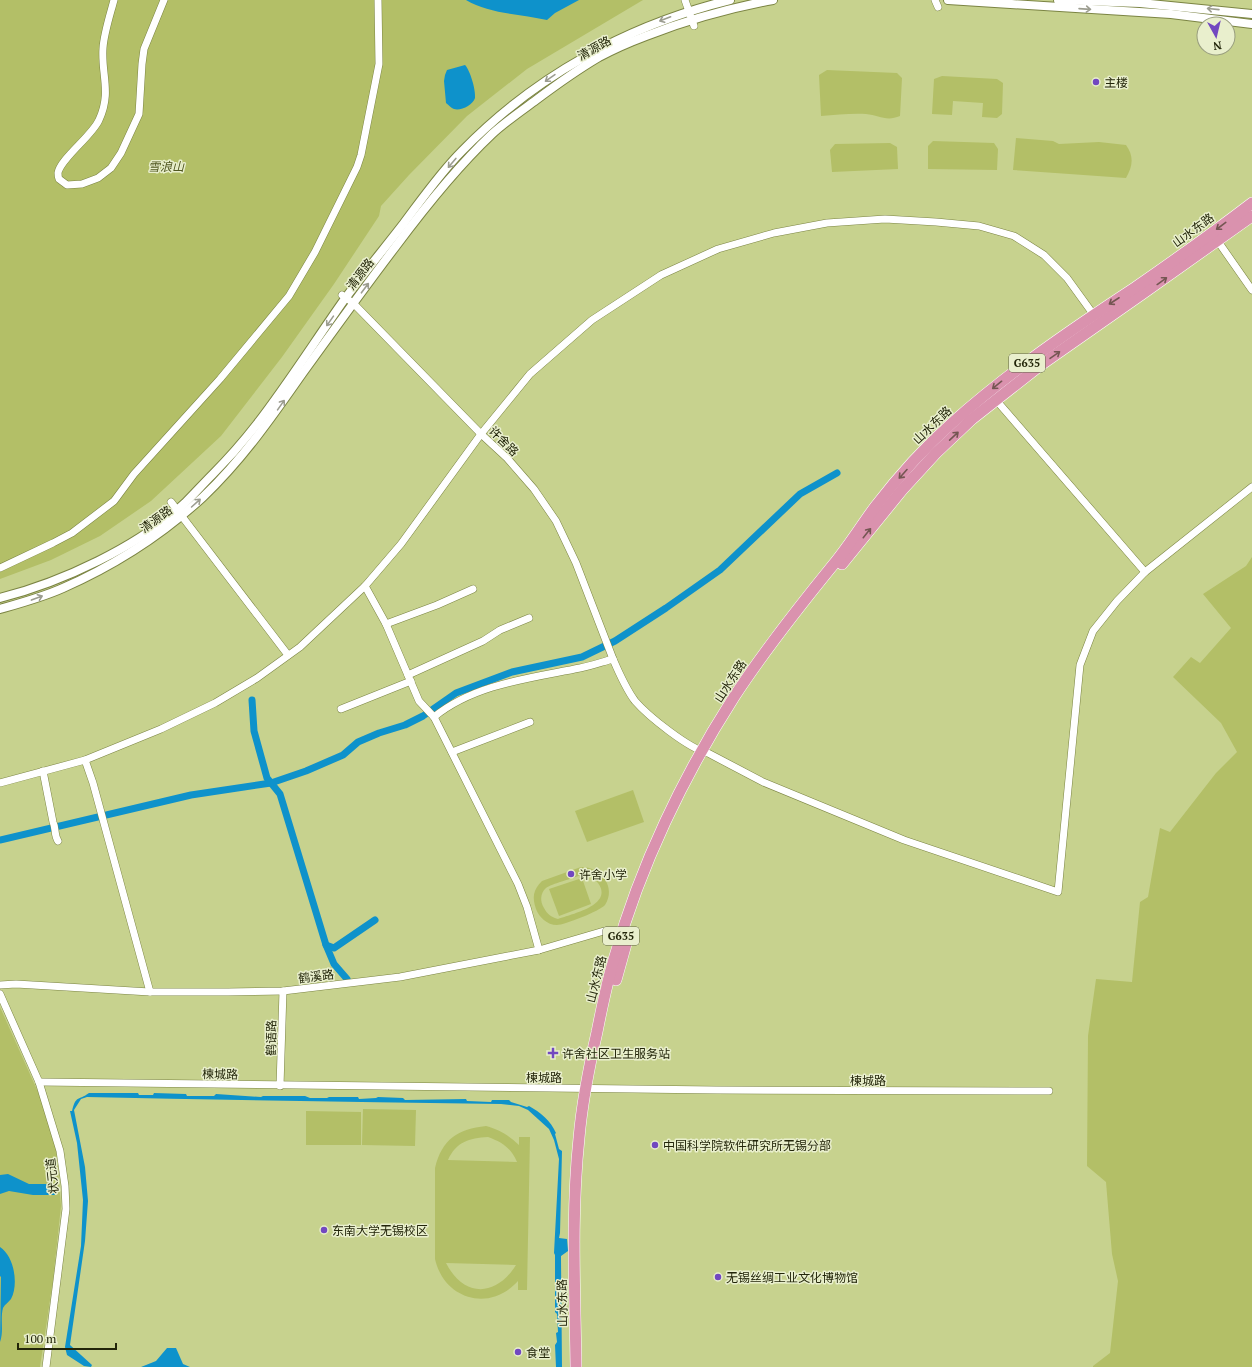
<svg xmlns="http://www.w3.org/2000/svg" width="1252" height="1367" font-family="'PT Serif','Noto Sans SC',serif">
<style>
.green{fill:#b3bf67;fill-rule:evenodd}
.water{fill:#0e92cb}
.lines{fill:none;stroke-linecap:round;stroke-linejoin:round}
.canal{stroke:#0e92cb;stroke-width:7}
.minor-casing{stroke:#7b8443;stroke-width:8}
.tertiary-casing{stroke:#7b8443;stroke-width:10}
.trunk-casing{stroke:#fff;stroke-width:12}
.minor{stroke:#fff;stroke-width:7}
.tertiary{stroke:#fff;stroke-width:8}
.trunk{stroke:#da92ae;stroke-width:11}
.oneway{stroke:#9c9d90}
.oneway2{stroke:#755653}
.poi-dot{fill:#7248c0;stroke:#e9efcd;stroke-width:1.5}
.labels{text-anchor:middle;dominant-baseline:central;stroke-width:3;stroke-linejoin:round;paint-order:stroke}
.shield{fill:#e9efcd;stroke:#5e6244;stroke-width:1}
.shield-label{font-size:11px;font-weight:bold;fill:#222509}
.street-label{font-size:12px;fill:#222509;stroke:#e9efcd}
.poi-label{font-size:12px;fill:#222509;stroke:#e9efcd;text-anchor:start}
.park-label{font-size:12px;font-style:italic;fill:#505720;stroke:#e9efcd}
</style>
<rect width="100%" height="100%" fill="#c7d28e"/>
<g class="green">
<polygon points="0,0 643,0 527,69 467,116 409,175 381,206 379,216 334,284 282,357 221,436 151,501 100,536 51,560 0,579"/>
<path d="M827,70L897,73L902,78L900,116C886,122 879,115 866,114C852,113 836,115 821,116L819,75Z"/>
<polygon points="942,76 997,79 1003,83 1002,114 997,118 982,117 983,103 953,101 952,115 932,114 934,79"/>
<path d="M1016,138L1053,141L1059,144L1099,142L1126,145C1134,156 1133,166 1126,178L1013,170Z"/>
<polygon points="933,141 994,143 998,149 997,170 928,169 928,146"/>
<polygon points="890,143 897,147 898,169 832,172 830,150 835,144"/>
<polygon points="1252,557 1252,1367 1093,1367 1093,1366 1110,1353 1118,1281 1112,1254 1106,1182 1087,1166 1088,1036 1096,979 1132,982 1140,902 1148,897 1160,828 1170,832 1216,773 1237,752 1221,723 1173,677 1191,657 1200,663 1231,628 1203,594 1246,566"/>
<polygon points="633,790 644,822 587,842 575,811"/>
<path d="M581,867C600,866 617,887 605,905C600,911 564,925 557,925C547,925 539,917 536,909C532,897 533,890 542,881ZM581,875C588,875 593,877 598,883C614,905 572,914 558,919C551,917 547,914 544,908C540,902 540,893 546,888C551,884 574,878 581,875Z"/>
<polygon points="582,878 591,904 559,916 549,889"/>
<polygon points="0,1007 38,1092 55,1139 61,1206 53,1280 40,1367 0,1367"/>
<polygon points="363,1109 416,1110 415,1146 362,1145"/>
<polygon points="306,1111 361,1112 361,1145 306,1145"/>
<path d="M486,1126C500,1130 508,1135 519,1145V1137H530L527,1290H518V1281C489,1313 444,1299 435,1259V1168C442,1139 458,1129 486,1126ZM488,1137C502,1142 511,1148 517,1162L448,1160C456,1142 469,1138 488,1137ZM446,1263L516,1265C496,1297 464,1298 446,1263Z"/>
</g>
<g class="water">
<path d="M466,0H579L555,13L547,20C521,14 489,14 466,0Z"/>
<path d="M465,65C470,70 476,90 475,98C473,105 461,111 454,109C451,108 449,105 446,103L444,81L445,75L447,70Z"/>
<path d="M89,1093H138L139,1095H153L154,1093L186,1094L187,1096H214L216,1094L261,1097L263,1096H305L310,1098H327L329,1097H358L359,1099L376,1098L378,1097L403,1098L405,1100L466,1099L467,1101L491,1102L492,1100H509L511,1102L527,1107L529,1106C540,1112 551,1121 556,1133L555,1134L559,1149L562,1151L560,1233L559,1238L567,1239L568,1251L561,1256V1259L562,1367H556L555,1345L557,1342L556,1333L558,1332L557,1314L555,1312V1255L554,1253L559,1159L554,1140L549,1129L528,1110L519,1106L501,1104C363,1102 225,1100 87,1097L81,1099L74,1110L85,1167L88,1201L85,1241L70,1345L92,1365L91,1367L84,1366L67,1355L65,1347L81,1246L83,1200L77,1143L70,1111H72C76,1095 78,1101 89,1093Z"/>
<polygon points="8,1174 29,1184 54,1184 55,1195 33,1195 9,1191 0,1194 0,1175"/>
<path d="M0,1247C14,1256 19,1284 11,1299C9,1302 5,1304 3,1308C0,1319 4,1331 0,1342L1,1277L0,1276Z"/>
<polygon points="167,1348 176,1348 183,1364 190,1367 141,1367 156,1361"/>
</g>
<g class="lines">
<g class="canal">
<polyline points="252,700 254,731 267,778 280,794 326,945 334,948 375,920"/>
<polyline points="0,840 191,795 271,783 306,771 343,755 358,742 379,733 405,725 423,716 456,693 512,672 582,657 615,641 666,608 720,570 800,494 837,473"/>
<polyline points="326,945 334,964 347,979"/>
</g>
<defs>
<g id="minor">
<path d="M114,0C110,15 104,33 103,48C101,75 112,92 99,120C92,136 60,159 58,173C58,175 58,177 59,179L67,185L82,184L98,178L111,168L121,153L139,114L142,64L144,49L164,0"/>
<polyline points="685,0 694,26"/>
<polyline points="935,0 938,7"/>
<polyline points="1217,240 1252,290"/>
<path d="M342,295L353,303L481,434L507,458L534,489L556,521L576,563L613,659C619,673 626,689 635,701C648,716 689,749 708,753L763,782L904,840L1058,892L1080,665L1093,631L1117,601L1145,572L1252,487"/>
<polyline points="996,400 1145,572"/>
<polyline points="171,502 288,655"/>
<polyline points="0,568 53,543 72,533 114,501 134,474 220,379 289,296 315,252 357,167 361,155 379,64 378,0"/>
<polyline points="365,586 386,624 419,701 434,717 518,884 527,907 539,950"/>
<polyline points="386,624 437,605 473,589"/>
<polyline points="408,675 483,641 500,630 529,618"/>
<polyline points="341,709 411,681"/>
<path d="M434,717C474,684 531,678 580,668C591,666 602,662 613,659"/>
<polyline points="452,752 530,722"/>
<polyline points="85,760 93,783 150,992"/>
<path d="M43,771L53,822C56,828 54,835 58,841"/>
<polyline points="0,783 85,760 161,729 215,703 257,678 300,647 365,586 401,544 481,434 530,374 592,320 661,275 718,249 774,233 827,223 885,219 936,222 979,226 1014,236 1044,255 1067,278 1096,318"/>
<polyline points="0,985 16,984 150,992 228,992 283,991 400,977 539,950 604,931 622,932 625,934"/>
<polyline points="0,994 39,1082 60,1151 65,1186 66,1209 46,1367"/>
<polyline points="39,1082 716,1090 1049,1091"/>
<polyline points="280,1086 283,991"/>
</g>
<g id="tertiary">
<polyline points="948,0 1171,14 1252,24"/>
<polyline points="1058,0 1140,3 1252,14"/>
<path d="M0,598C62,582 138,547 185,503C194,494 203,484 212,475C228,459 243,442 257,424C288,384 315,341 344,300C363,274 384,249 404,223C422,199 440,173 462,151C535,76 628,25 730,0"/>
<path d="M0,609C21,603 43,597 63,588C113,566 163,534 203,497C242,460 272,417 302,374C333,331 364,288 396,246C425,207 456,168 492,134C505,122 521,111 536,100C556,85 577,70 599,57C614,49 630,42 646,36C687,20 729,8 773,0"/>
</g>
<g id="trunk">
<polyline points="842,564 902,490 936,453 972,419 1042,364 1142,294 1252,216"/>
<polyline points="616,980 628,937"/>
<path d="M576,1367C575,1291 571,1214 579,1138C582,1103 589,1067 597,1032C602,1007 607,981 615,956C640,866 684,775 734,697C764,651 798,608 833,565C848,547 861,526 875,507C898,477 924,448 952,423C1009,372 1072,329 1136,287C1175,260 1214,232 1252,203"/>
</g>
</defs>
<use href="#minor" class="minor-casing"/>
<use href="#tertiary" class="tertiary-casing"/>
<use href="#trunk" class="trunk-casing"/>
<use href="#minor" class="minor"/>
<use href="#tertiary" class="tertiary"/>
<use href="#trunk" class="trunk"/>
</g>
<defs><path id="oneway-shaft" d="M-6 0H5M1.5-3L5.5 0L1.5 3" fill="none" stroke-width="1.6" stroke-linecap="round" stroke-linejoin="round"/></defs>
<g class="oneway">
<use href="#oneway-shaft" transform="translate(1085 9) rotate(4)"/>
<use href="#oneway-shaft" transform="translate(1213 9) rotate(-174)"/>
<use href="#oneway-shaft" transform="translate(665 19) rotate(159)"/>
<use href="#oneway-shaft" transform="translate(550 78) rotate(145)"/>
<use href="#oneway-shaft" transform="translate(452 163) rotate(130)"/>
<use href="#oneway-shaft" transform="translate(365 288) rotate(-53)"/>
<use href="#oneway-shaft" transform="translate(330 321) rotate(125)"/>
<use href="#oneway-shaft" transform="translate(281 405) rotate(-55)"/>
<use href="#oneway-shaft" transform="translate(196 503) rotate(-42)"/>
<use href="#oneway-shaft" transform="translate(37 598) rotate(-20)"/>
</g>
<g class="oneway2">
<use href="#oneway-shaft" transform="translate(1221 226) rotate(143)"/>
<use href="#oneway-shaft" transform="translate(1162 281) rotate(-36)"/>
<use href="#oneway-shaft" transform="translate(1114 301) rotate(147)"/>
<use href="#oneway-shaft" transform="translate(1055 355) rotate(-35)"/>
<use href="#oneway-shaft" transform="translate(997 385) rotate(141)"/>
<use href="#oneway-shaft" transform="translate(954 436) rotate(-43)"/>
<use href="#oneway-shaft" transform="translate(903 474) rotate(132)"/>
<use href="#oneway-shaft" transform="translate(867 533) rotate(-51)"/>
</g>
<g class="poi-dot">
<circle cx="1096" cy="82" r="4"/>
<circle cx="571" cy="874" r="4"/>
<path d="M551 1047h4v4h4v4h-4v4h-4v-4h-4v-4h4z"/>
<circle cx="655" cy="1145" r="4"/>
<circle cx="324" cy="1230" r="4"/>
<circle cx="718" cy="1277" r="4"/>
<circle cx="518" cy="1352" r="4"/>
</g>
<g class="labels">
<g class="shield">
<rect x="1009" y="354" width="36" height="18" rx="3"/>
<rect x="603" y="927" width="36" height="18" rx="3"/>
</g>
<g class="shield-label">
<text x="1027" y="363">G635</text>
<text x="621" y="936">G635</text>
</g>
<g class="street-label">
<text transform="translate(594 48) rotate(-29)">清源路</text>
<text transform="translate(1193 230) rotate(-36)">山水东路</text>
<text transform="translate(360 274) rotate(-53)">清源路</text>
<text transform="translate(932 425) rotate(-44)">山水东路</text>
<text transform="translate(504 441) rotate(45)">许舍路</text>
<text transform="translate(156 519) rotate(-36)">清源路</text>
<text transform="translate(730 681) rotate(-57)">山水东路</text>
<text transform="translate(316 976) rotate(-7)">鹤溪路</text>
<text transform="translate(596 979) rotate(-76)">山水东路</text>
<text transform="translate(271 1038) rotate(-89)">鹤语路</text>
<text transform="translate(220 1074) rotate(1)">楝城路</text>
<text x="544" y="1077">楝城路</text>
<text x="868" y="1080">楝城路</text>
<text transform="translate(52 1176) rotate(-96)">状元道</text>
<text transform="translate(562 1303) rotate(-91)">山水东路</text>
</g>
<g class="poi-label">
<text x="1104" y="82">主楼</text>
<text x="579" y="874">许舍小学</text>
<text x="562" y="1053">许舍社区卫生服务站</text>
<text x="663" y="1145">中国科学院软件研究所无锡分部</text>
<text x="332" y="1230">东南大学无锡校区</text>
<text x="726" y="1277">无锡丝绸工业文化博物馆</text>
<text x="526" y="1352">食堂</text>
</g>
<g class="park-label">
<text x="166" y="166">雪浪山</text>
</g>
</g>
<g transform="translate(1216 36) rotate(172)"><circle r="19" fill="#e9efcd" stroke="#999e7f"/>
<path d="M0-3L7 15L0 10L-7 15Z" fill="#7248c0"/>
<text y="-6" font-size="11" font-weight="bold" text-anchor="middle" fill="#222509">N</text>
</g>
<path d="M18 1343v6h98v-6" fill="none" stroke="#222509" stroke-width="2"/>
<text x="24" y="1343" font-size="12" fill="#222509" stroke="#e9efcd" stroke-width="3" paint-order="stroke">100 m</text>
</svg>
